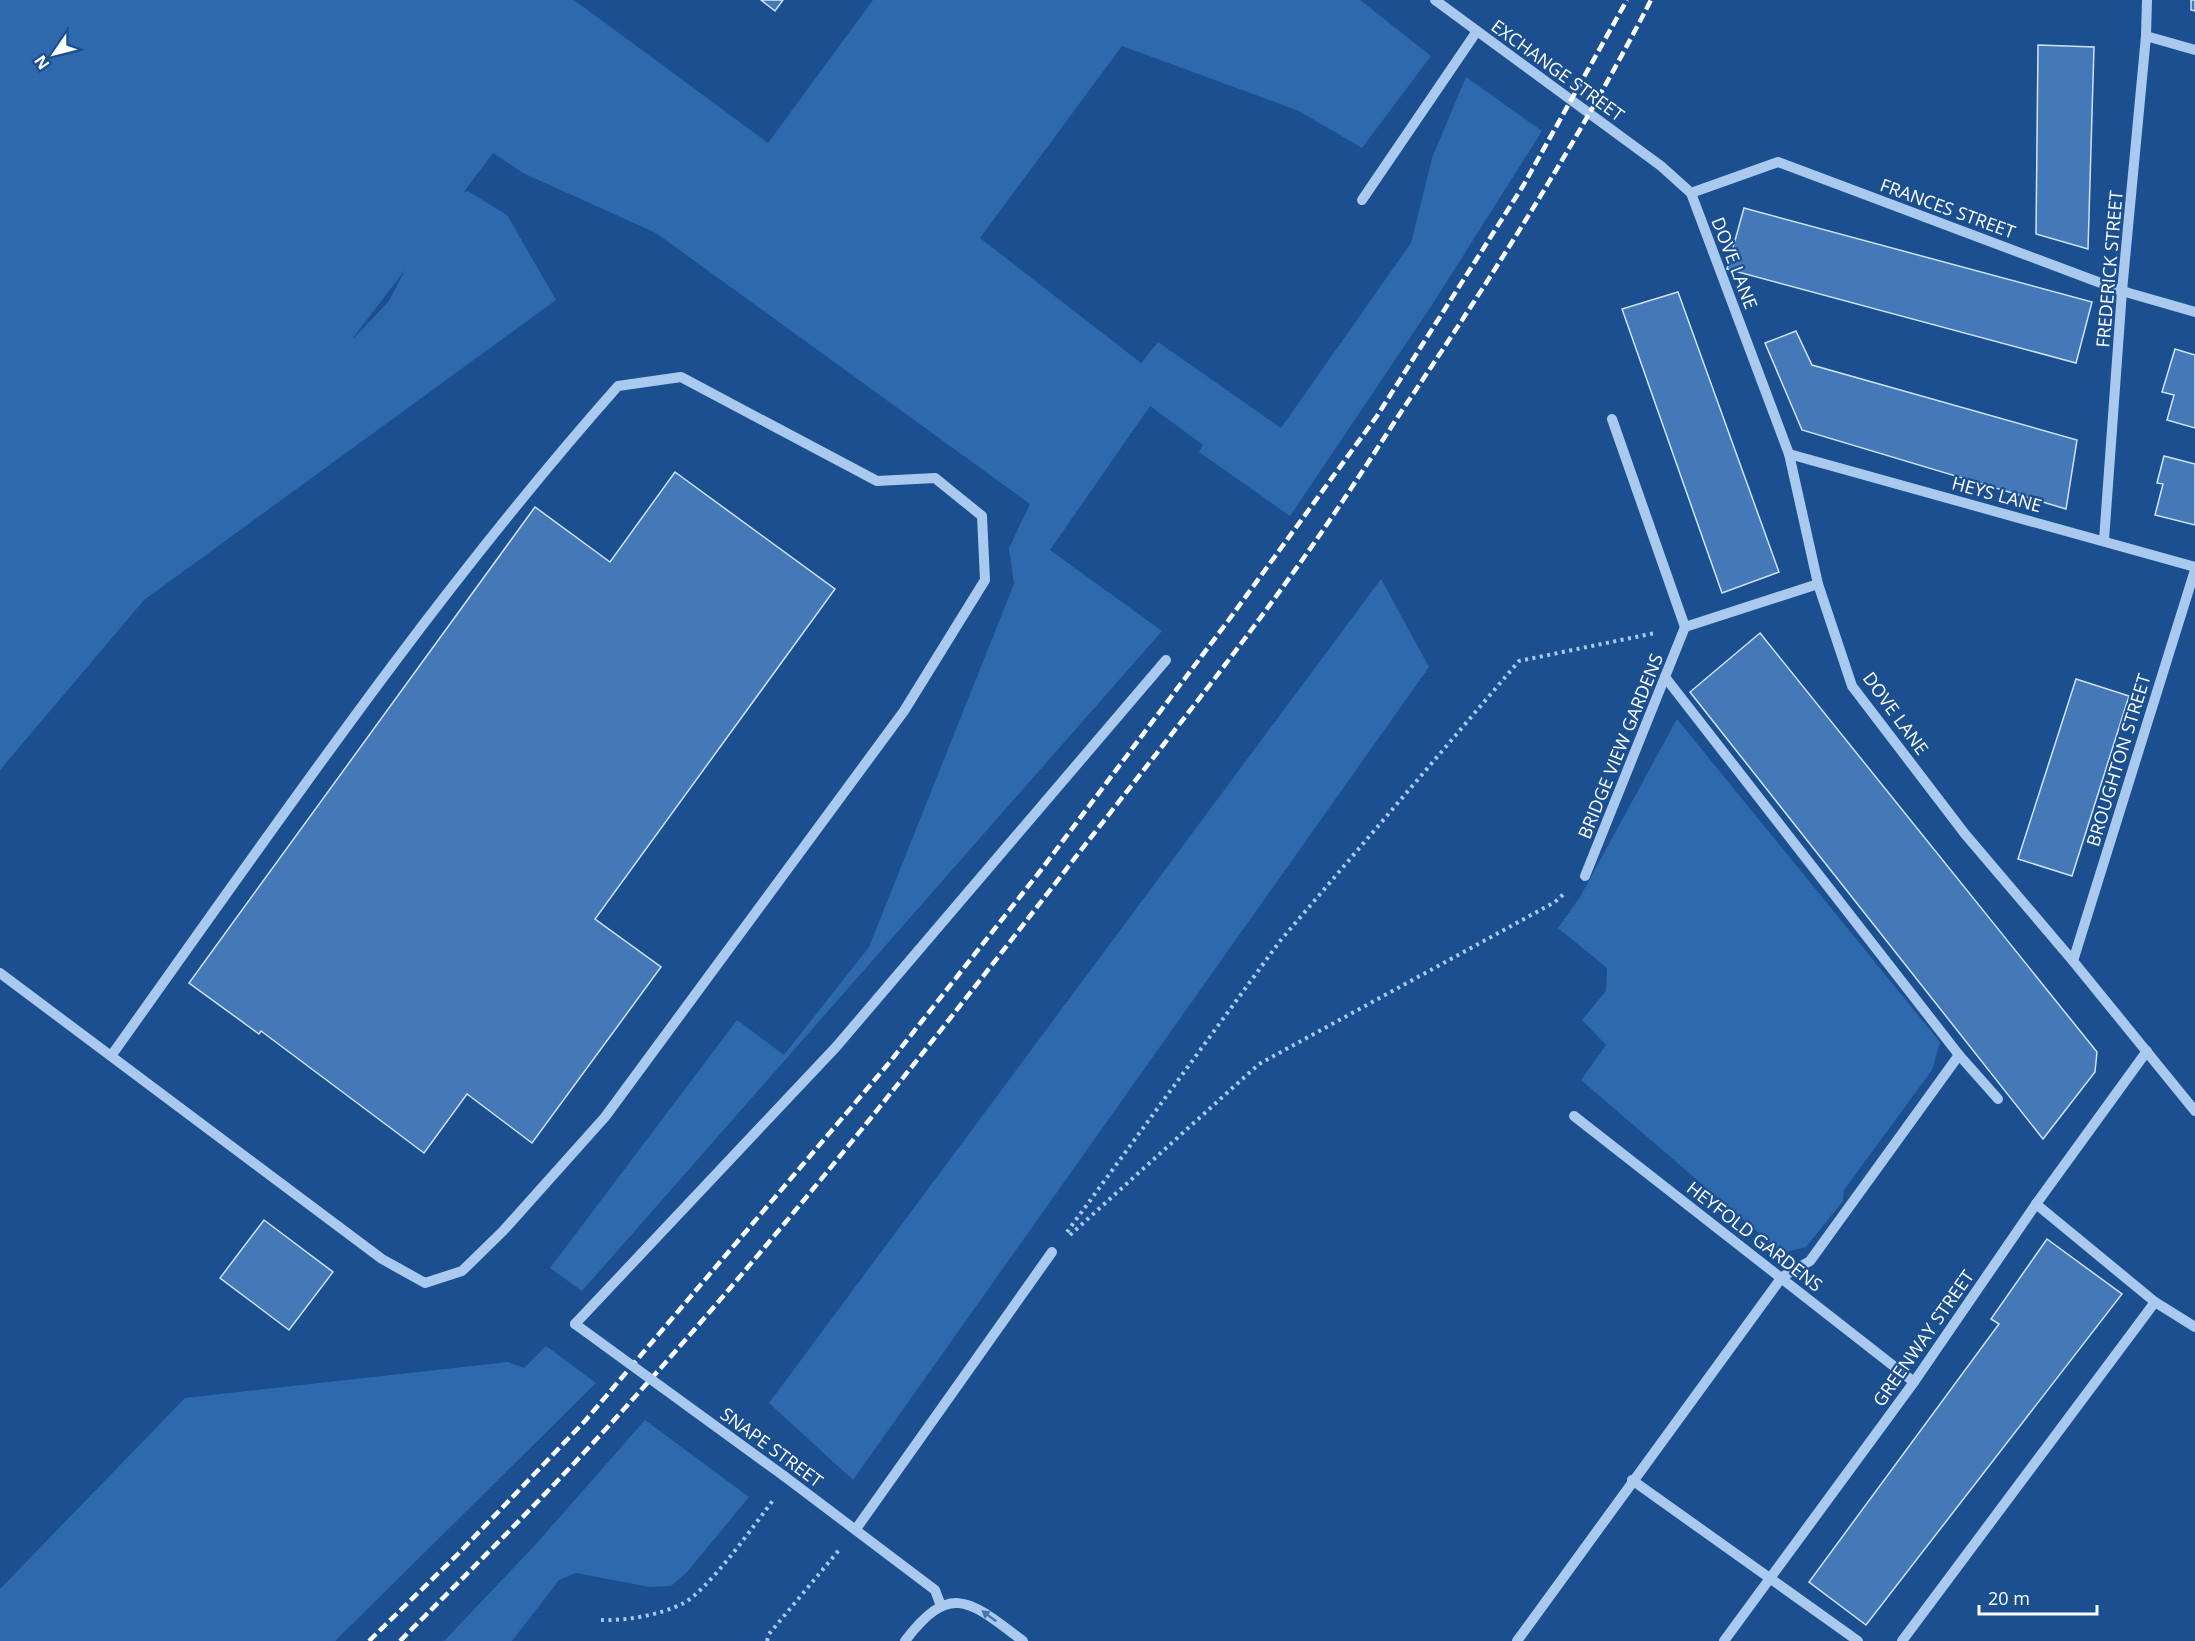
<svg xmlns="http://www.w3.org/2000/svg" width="2195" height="1641" font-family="'Open Sans',sans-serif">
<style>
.green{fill:#2e69ad;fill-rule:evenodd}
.building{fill:#4478b7;stroke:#cfe3fa;stroke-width:1.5}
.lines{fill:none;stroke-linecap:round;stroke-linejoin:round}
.path{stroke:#a9c9ee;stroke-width:4;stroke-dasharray:3 4.5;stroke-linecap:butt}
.minor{stroke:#a9c9ee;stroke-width:10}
.rail{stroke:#fff;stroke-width:4.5;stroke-dasharray:10 4.5;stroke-linecap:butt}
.minor-bridge{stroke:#a9c9ee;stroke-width:10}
.oneway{fill:#4674ac}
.labels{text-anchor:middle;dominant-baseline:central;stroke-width:4.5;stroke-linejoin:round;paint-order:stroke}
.street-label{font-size:18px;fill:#fff;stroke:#1b4f8f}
</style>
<rect width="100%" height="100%" fill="#1b4f8f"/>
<g class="green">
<path d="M0,0H574L768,143L873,0H1360L1431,56L1362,148L1299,111L1122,46L980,238L1141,363L1158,342L1281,428L1411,243L1432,158L1466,77L1542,131L1432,305L1290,516L1199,452L1203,445L1150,406L1050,550L1162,631L582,1291L550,1268L737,1020L784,1055L869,947L1014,584L1009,548L1030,504L656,233L523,173L493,153L463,193L468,191L507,215L556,300L144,600L0,770ZM405,270L389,301L354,338H353Z"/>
<polygon points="1381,579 1429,667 853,1480 769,1403"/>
<polygon points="1677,719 1940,1042 1932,1070 1844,1190 1843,1201 1806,1247 1782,1253 1581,1080 1606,1045 1582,1020 1606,991 1607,968 1558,928 1580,897"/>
<polygon points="546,1346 596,1383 335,1641 0,1641 0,1589 185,1398 508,1362 524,1368"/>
<polygon points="645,1420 749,1497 687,1572 671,1586 650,1587 576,1573 559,1580 512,1641 444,1641 537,1543"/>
</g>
<g class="building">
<polygon points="761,0 783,0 775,11"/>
<polygon points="2191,0 2195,0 2195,11 2191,10"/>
<polygon points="2038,45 2094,47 2088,249 2036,234"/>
<polygon points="1744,208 2092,302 2076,363 1727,269"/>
<polygon points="1678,292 1779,572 1722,593 1622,309"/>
<polygon points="1796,331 1812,365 2077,440 2066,509 1802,430 1765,343"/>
<polygon points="2175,349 2195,355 2195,428 2167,420 2174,395 2162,392"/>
<polygon points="2164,456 2195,464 2195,525 2155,515 2163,484 2157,483"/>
<polygon points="675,472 835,589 595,919 661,967 532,1143 467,1094 424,1153 261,1031 259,1034 189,983 535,507 610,562"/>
<polygon points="1760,633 2097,1052 2095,1072 2043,1139 1690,692"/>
<polygon points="2076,679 2129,696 2072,876 2018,859"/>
<polygon points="264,1220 333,1272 289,1330 220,1278"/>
<polygon points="2047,1239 2122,1294 1866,1625 1809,1582 1999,1324 1991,1319"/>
</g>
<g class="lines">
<g class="path">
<polyline points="1067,1232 1280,941 1519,661 1655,633"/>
<polyline points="1070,1235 1259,1064 1555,902 1566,892"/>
<path d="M601,1620C625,1621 660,1615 682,1604C708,1591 755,1524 774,1499"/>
<polyline points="767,1641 769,1634 839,1550"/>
</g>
<g class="minor">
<polyline points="1435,0 1661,166 1691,193 1789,454 1818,584 1852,686 1965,834 2073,961 2195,1111"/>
<polyline points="2146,36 2195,50"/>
<polyline points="1691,193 1778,162 2122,291 2195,312"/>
<polyline points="1362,200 1477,31"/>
<polyline points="1612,419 1685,627"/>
<polyline points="1789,454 2195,567"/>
<polyline points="2104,540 2122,291 2146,36 2147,0"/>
<polyline points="1665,677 1959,1055 1998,1099"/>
<polyline points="1585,876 1685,627 1818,584"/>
<polyline points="2073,961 2195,570"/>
<path d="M0,973L382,1259L425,1283L462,1271L503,1231L605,1117L904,711L985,580L982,516L935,478L877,481L681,377L618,386C432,596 274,828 111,1056"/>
<polyline points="1574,1116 1914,1382"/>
<polyline points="2036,1204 2155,1302"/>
<polyline points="575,1324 836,1047 1166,660"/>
<polyline points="784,1476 935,1590 941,1606"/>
<polyline points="1632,1480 1858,1641"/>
<polyline points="856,1529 1052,1252"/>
<path d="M905,1641C951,1580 971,1602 1023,1641"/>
<polyline points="1517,1641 1782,1277 1810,1261 1959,1055"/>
<polyline points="1724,1641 1914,1382 2036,1204 2147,1051"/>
<polyline points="1902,1641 2155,1302 2195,1327"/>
</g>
<g class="rail">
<polyline points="369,1641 458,1554 585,1421 889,1063 1041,870 1228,621 1377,416 1523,186 1627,0"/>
<path d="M400,1641C476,1565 552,1489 624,1409C784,1232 932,1043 1078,854C1155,755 1233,658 1305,556C1339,508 1371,458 1403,409C1492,277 1578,142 1651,0"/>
</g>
<polyline class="minor-bridge" points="575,1324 784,1476"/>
</g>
<defs><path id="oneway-solid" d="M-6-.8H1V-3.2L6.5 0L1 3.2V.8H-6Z" transform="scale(1.5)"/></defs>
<use class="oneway" href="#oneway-solid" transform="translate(989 1616) rotate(-144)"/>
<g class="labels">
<g class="street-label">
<text transform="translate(1558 70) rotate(36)">EXCHANGE STREET</text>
<text transform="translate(1948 208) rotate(20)">FRANCES STREET</text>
<text transform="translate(1735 263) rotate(69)">DOVE LANE</text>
<text transform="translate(2109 269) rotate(-85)">FREDERICK STREET</text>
<text transform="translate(1997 494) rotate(15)">HEYS LANE</text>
<text transform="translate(1896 713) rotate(54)">DOVE LANE</text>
<text transform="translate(1620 746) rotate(-68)">BRIDGE VIEW GARDENS</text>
<text transform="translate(2118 760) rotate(-73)">BROUGHTON STREET</text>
<text transform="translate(1755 1236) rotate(38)">HEYFOLD GARDENS</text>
<text transform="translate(1923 1338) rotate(-55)">GREENWAY STREET</text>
<text transform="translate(772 1447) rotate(36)">SNAPE STREET</text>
</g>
</g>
<g transform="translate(54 54) rotate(235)" stroke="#1b4f8f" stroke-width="4.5" paint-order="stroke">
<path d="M0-4.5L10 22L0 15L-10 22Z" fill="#ffffff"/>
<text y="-9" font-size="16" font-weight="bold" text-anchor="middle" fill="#ffffff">N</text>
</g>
<path d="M1979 1605v9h118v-9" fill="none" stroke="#ffffff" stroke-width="3"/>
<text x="1988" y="1605" font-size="18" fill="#ffffff" stroke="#1b4f8f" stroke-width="4.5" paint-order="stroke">20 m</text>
</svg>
